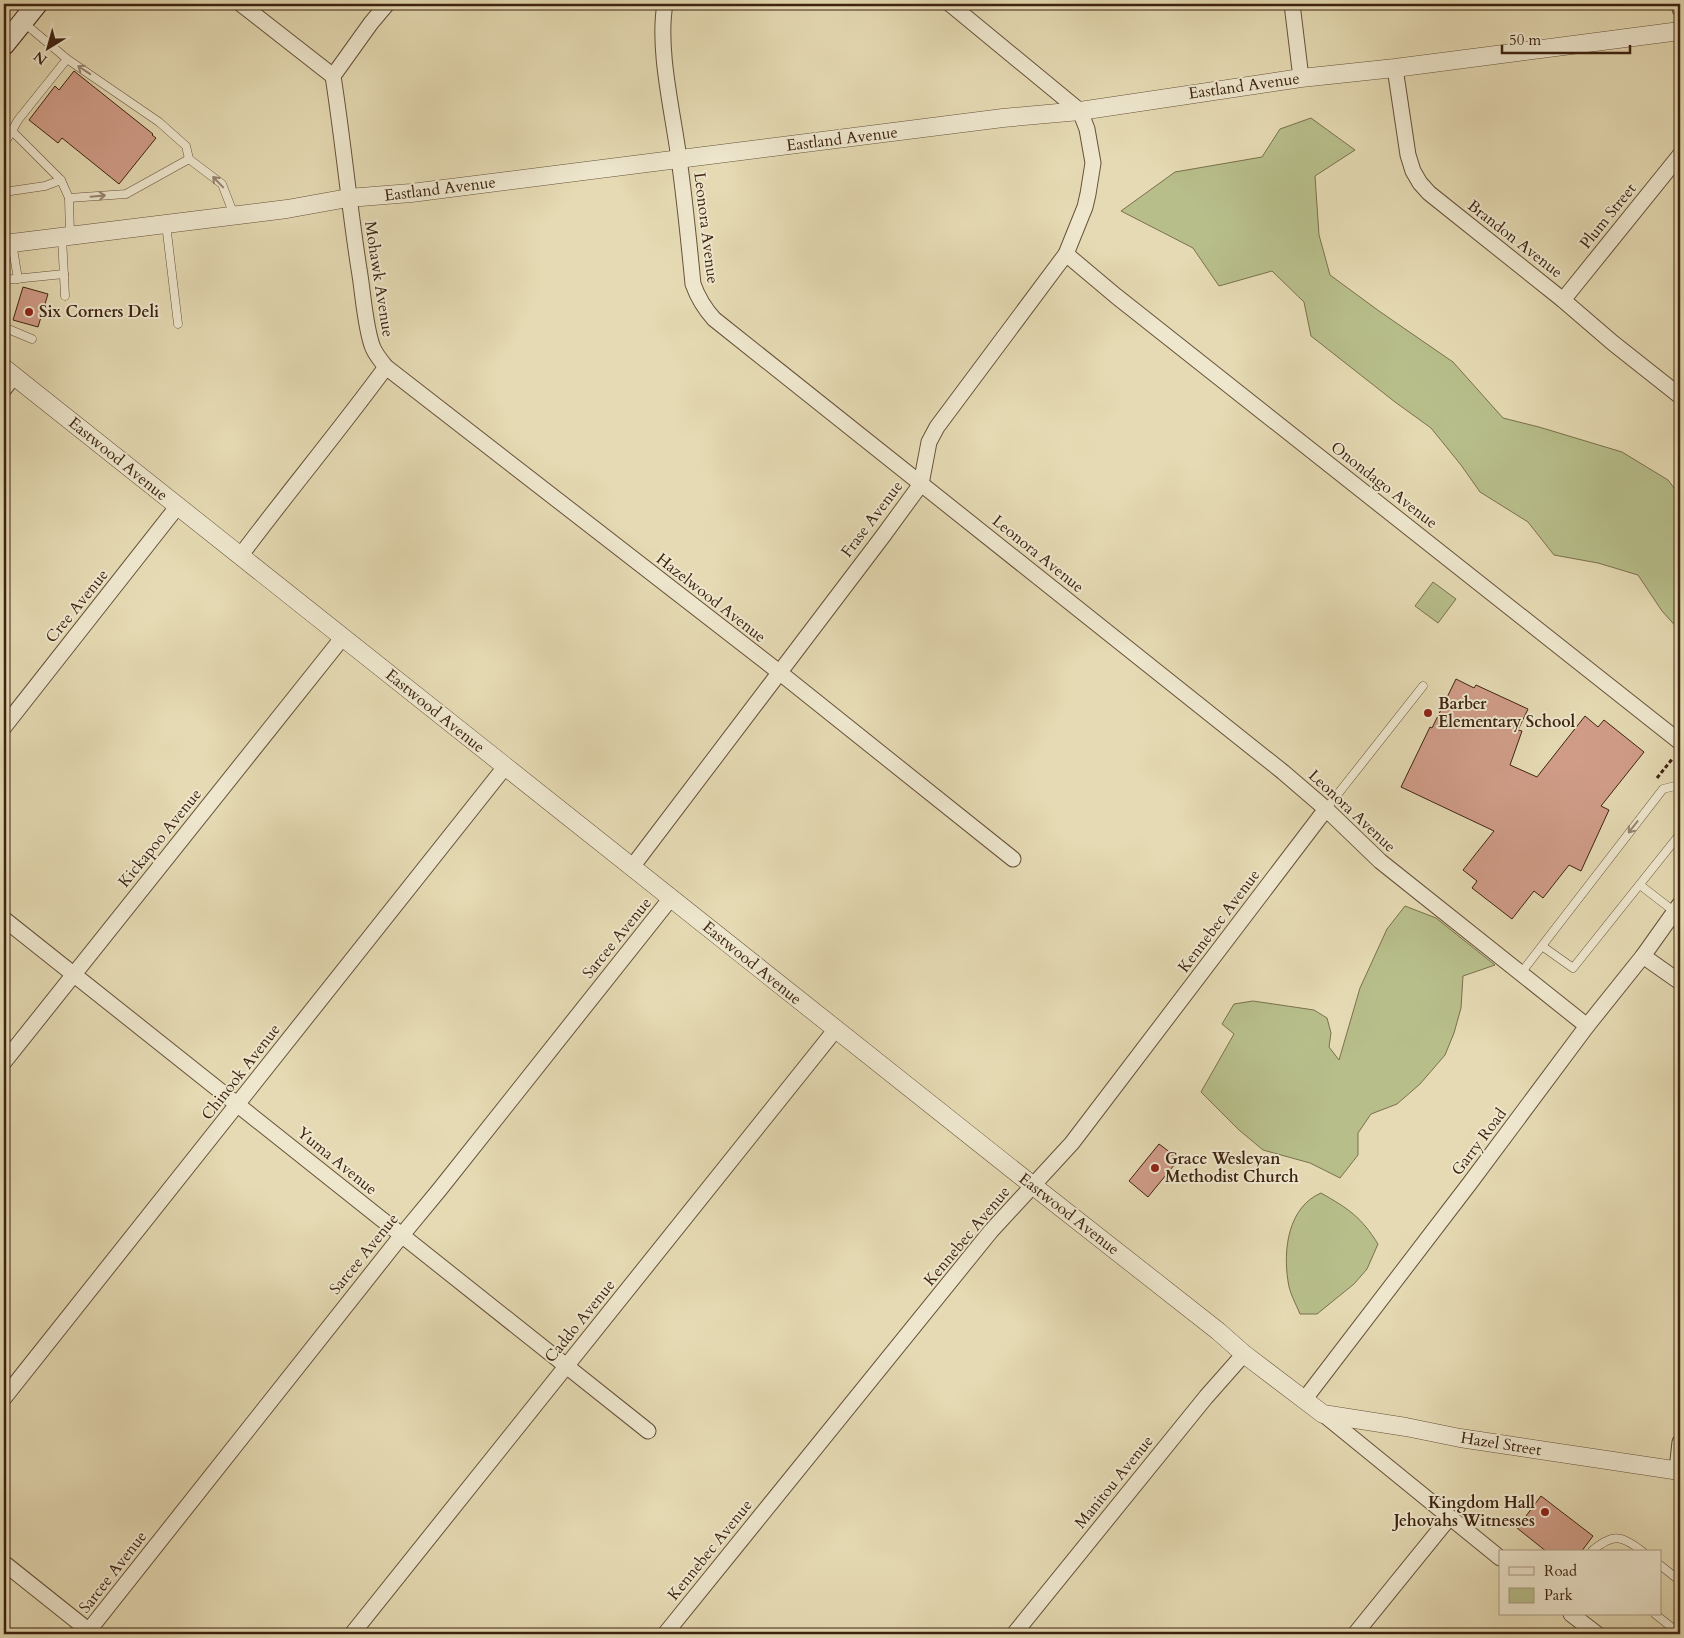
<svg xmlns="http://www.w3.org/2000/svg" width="1684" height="1638" font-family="Cardo,serif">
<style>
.green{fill:#b7be8a;stroke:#7a704d}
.building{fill:#d19d89;stroke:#3d2310}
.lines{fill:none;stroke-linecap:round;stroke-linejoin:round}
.service-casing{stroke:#675139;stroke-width:9}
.minor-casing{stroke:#675139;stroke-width:17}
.tertiary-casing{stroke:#675139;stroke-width:19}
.secondary-casing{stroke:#3d2310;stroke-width:22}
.path{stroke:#3d2310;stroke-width:3;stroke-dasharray:4 2.5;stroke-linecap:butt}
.service{stroke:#eee7ce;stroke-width:8}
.minor{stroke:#eee7ce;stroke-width:15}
.tertiary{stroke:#eee7ce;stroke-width:18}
.secondary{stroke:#eee7ce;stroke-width:20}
.oneway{stroke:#96856f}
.poi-dot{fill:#8f2418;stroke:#eee7ce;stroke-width:2}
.labels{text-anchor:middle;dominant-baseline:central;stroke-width:4;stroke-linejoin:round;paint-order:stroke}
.street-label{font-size:16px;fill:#3d2310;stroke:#eee7ce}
.poi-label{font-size:16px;font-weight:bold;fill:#3d2310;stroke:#eee7ce;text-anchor:start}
</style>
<rect width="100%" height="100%" fill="#e5dab3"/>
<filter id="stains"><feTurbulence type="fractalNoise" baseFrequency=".004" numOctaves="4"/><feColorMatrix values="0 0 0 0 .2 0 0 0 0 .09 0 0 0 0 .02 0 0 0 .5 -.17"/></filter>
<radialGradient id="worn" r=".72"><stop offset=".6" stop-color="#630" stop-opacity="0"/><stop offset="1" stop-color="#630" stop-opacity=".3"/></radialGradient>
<g class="green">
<polygon points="1311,118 1355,150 1315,176 1319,235 1330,275 1379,311 1453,362 1503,418 1539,427 1622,452 1668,480 1680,496 1680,631 1662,611 1638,575 1598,563 1554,555 1528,522 1480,492 1461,465 1431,428 1395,402 1311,336 1304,302 1272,271 1219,286 1193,248 1121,211 1175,172 1262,157 1280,129"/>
<polygon points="1433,582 1456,599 1438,623 1415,606"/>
<polygon points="1405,906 1436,918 1495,965 1463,976 1461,1008 1454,1033 1445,1055 1420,1084 1397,1104 1371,1114 1358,1133 1358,1155 1340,1178 1310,1163 1263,1150 1239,1130 1201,1092 1234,1034 1222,1024 1234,1004 1253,1001 1294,1007 1314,1010 1327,1018 1331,1033 1329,1047 1339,1060 1360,988 1387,929"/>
<path d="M1321,1193C1349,1209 1361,1217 1378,1244L1367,1269L1354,1284L1317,1314H1300C1296,1304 1289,1292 1288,1281C1283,1250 1288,1207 1321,1193Z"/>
</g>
<g class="building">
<polygon points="74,71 153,134 152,135 156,138 119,184 62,138 58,143 29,120 55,86 59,90"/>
<polygon points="23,287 48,294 38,327 13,320"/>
<polygon points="1456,679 1474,688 1476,685 1528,709 1518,730 1522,731 1510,765 1537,777 1585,716 1598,727 1604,720 1644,752 1601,806 1609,810 1581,871 1569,865 1543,898 1534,891 1512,919 1472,888 1477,881 1463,870 1494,831 1401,787 1430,727 1432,728"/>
<polygon points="1159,1144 1179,1159 1148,1197 1129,1181"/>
<polygon points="1541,1496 1593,1536 1581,1552 1547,1552 1517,1528"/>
</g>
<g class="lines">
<defs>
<g id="service">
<polyline points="23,22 67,59 18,120 12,131 61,180 69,198 70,235"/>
<polyline points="67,59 159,122 186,146 189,159 222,184 234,215"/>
<polyline points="4,144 12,131"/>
<polyline points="4,192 45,186 61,180"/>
<polyline points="69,198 126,194 189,159"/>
<polyline points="166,224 178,324"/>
<polyline points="62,237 65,296"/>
<polyline points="12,243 18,279"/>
<polyline points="4,280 64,274"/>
<polyline points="4,324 8,329 4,334"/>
<polyline points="8,329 32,339"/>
<polyline points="1326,809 1423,686"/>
<polyline points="1640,885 1675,912"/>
<polyline points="1542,946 1573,968 1680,834"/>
<polyline points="1521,973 1663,789 1675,786 1680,789"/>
<path d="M1592,1551C1613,1533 1622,1535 1643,1552"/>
<polyline points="1660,1565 1680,1581"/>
<polyline points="1655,1614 1680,1634"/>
</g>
<g id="minor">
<polyline points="241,4 333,76"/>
<path d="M387,4L371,23L333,76C343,140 349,205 359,269C363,291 365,329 373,348C376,355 381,361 386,367L779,672L1013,859"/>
<path d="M665,4C657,50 673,112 679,159C685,201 689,243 693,284C698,298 704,308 714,319L1283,772L1326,809L1380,861L1587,1026"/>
<polyline points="1292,4 1301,78"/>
<polyline points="1679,4 1680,9"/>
<polyline points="1395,68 1408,155 1413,171 1420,183 1429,193 1563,300 1613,343 1680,396"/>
<polyline points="1066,254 1116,296 1680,742"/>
<polyline points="1563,300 1680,155"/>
<polyline points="4,389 14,376"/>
<path d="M241,555C288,492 339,431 386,367"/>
<polyline points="4,727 177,507"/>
<polyline points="632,867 883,536 921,484 929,442 937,427 1066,254 1085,207 1088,194 1093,163 1087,129 1080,111 950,4"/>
<polyline points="4,919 648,1431"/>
<polyline points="1643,956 1680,982"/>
<polyline points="4,1062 343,637"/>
<polyline points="4,1398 505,767"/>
<polyline points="1304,1400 1470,1183 1587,1026 1643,956 1680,904"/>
<polyline points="1323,1414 1500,1558"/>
<polyline points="1677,1470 1680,1442"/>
<polyline points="4,1563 93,1634"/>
<polyline points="1571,1614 1597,1634"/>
<polyline points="86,1634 402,1235 440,1189 671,898"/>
<polyline points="352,1634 836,1029"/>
<polyline points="665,1634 991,1231 1072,1143 1326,809"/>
<polyline points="1014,1634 1206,1397 1244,1354"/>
<polyline points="1355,1634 1449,1518"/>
</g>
<g id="tertiary">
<polyline points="4,244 287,209 348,198 411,193 1003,118 1080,111 1301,78 1395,68 1680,31"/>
<polyline points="4,368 1022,1177 1218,1331 1244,1354 1323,1414 1406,1427 1460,1438 1680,1471"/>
</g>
<polyline id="secondary" points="4,45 37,4"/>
</defs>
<use href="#service" class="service-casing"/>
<use href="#minor" class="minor-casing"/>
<use href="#tertiary" class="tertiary-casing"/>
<use href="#secondary" class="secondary-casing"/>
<polyline class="path" points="1657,778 1673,758"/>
<use href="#service" class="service"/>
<use href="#minor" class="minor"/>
<use href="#tertiary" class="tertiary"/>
<use href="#secondary" class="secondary"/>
</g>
<defs><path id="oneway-shaft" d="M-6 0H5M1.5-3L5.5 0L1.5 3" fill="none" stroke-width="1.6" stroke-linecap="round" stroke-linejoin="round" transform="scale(1.25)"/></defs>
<g class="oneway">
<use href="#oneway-shaft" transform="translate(84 70) rotate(-146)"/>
<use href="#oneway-shaft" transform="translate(218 182) rotate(-134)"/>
<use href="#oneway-shaft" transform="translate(98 196) rotate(-5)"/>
<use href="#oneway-shaft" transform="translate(1633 827) rotate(128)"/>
</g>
<g class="poi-dot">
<circle cx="29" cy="312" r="5"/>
<circle cx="1428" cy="713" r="5"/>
<circle cx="1155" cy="1168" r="5"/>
<circle cx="1545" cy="1512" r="5"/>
</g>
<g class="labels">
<g class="street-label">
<text transform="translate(1244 86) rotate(-8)">Eastland Avenue</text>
<text transform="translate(842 139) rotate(-7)">Eastland Avenue</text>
<text transform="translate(440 189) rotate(-7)">Eastland Avenue</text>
<text transform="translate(1608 216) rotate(-51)">Plum Street</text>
<text transform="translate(706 228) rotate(83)">Leonora Avenue</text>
<text transform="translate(1515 239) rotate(38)">Brandon Avenue</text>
<text transform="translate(379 279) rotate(81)">Mohawk Avenue</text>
<text transform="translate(118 459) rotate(39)">Eastwood Avenue</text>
<text transform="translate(1384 485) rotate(38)">Onondago Avenue</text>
<text transform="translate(872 519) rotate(-53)">Frase Avenue</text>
<text transform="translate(1038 554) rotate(39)">Leonora Avenue</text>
<text transform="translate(711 598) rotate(38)">Hazelwood Avenue</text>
<text transform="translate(77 606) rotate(-51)">Cree Avenue</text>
<text transform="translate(435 711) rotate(39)">Eastwood Avenue</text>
<text transform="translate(1352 811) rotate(43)">Leonora Avenue</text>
<text transform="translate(160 838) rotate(-51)">Kickapoo Avenue</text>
<text transform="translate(1219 921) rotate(-53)">Kennebec Avenue</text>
<text transform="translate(617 938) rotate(-51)">Sarcee Avenue</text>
<text transform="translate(752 963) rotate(39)">Eastwood Avenue</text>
<text transform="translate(241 1072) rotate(-52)">Chinook Avenue</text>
<text transform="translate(1479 1142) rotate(-53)">Garry Road</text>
<text transform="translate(337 1161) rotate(39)">Yuma Avenue</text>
<text transform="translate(1069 1214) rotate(38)">Eastwood Avenue</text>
<text transform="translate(967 1236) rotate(-50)">Kennebec Avenue</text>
<text transform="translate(364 1254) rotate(-51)">Sarcee Avenue</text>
<text transform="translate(580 1321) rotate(-51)">Caddo Avenue</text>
<text transform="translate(1501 1444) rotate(9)">Hazel Street</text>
<text transform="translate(1114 1482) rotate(-51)">Manitou Avenue</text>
<text transform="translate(710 1550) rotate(-51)">Kennebec Avenue</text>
<text transform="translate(113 1572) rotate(-52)">Sarcee Avenue</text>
</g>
<g class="poi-label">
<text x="39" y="312">Six Corners Deli</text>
<text x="1438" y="704">Barber<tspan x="1438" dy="18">Elementary School</tspan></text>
<text x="1165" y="1159">Grace Wesleyan<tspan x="1165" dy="18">Methodist Church</tspan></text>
<text x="1535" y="1503" text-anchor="end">Kingdom Hall<tspan x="1535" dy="18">Jehovahs Witnesses</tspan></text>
</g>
</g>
<rect width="1684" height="1638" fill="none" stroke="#e5dab3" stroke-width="20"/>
<rect x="5" y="5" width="1674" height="1628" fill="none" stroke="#3d2310" stroke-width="2.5"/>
<rect x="10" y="10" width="1664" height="1618" fill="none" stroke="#3d2310"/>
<rect x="1499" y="1550" width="162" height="65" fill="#eee7ce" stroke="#a79982"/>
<rect x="1509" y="1567" width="25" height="8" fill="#eee7ce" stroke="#a79982"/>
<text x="1544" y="1576" font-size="15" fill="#3d2310">Road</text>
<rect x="1509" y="1588" width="25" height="15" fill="#b7be8a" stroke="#a79982"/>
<text x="1544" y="1600" font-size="15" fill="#3d2310">Park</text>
<g transform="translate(48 48) rotate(217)" stroke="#eee7ce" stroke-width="4" paint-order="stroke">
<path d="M0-4L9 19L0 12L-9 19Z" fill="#3d2310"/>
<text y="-8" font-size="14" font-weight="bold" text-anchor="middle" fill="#3d2310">N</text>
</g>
<path d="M1502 45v8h128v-8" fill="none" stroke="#3d2310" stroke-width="2.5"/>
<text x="1509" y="45" font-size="15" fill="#3d2310" stroke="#eee7ce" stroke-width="4" paint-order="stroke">50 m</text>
<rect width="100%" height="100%" filter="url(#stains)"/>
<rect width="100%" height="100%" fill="url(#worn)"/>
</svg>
